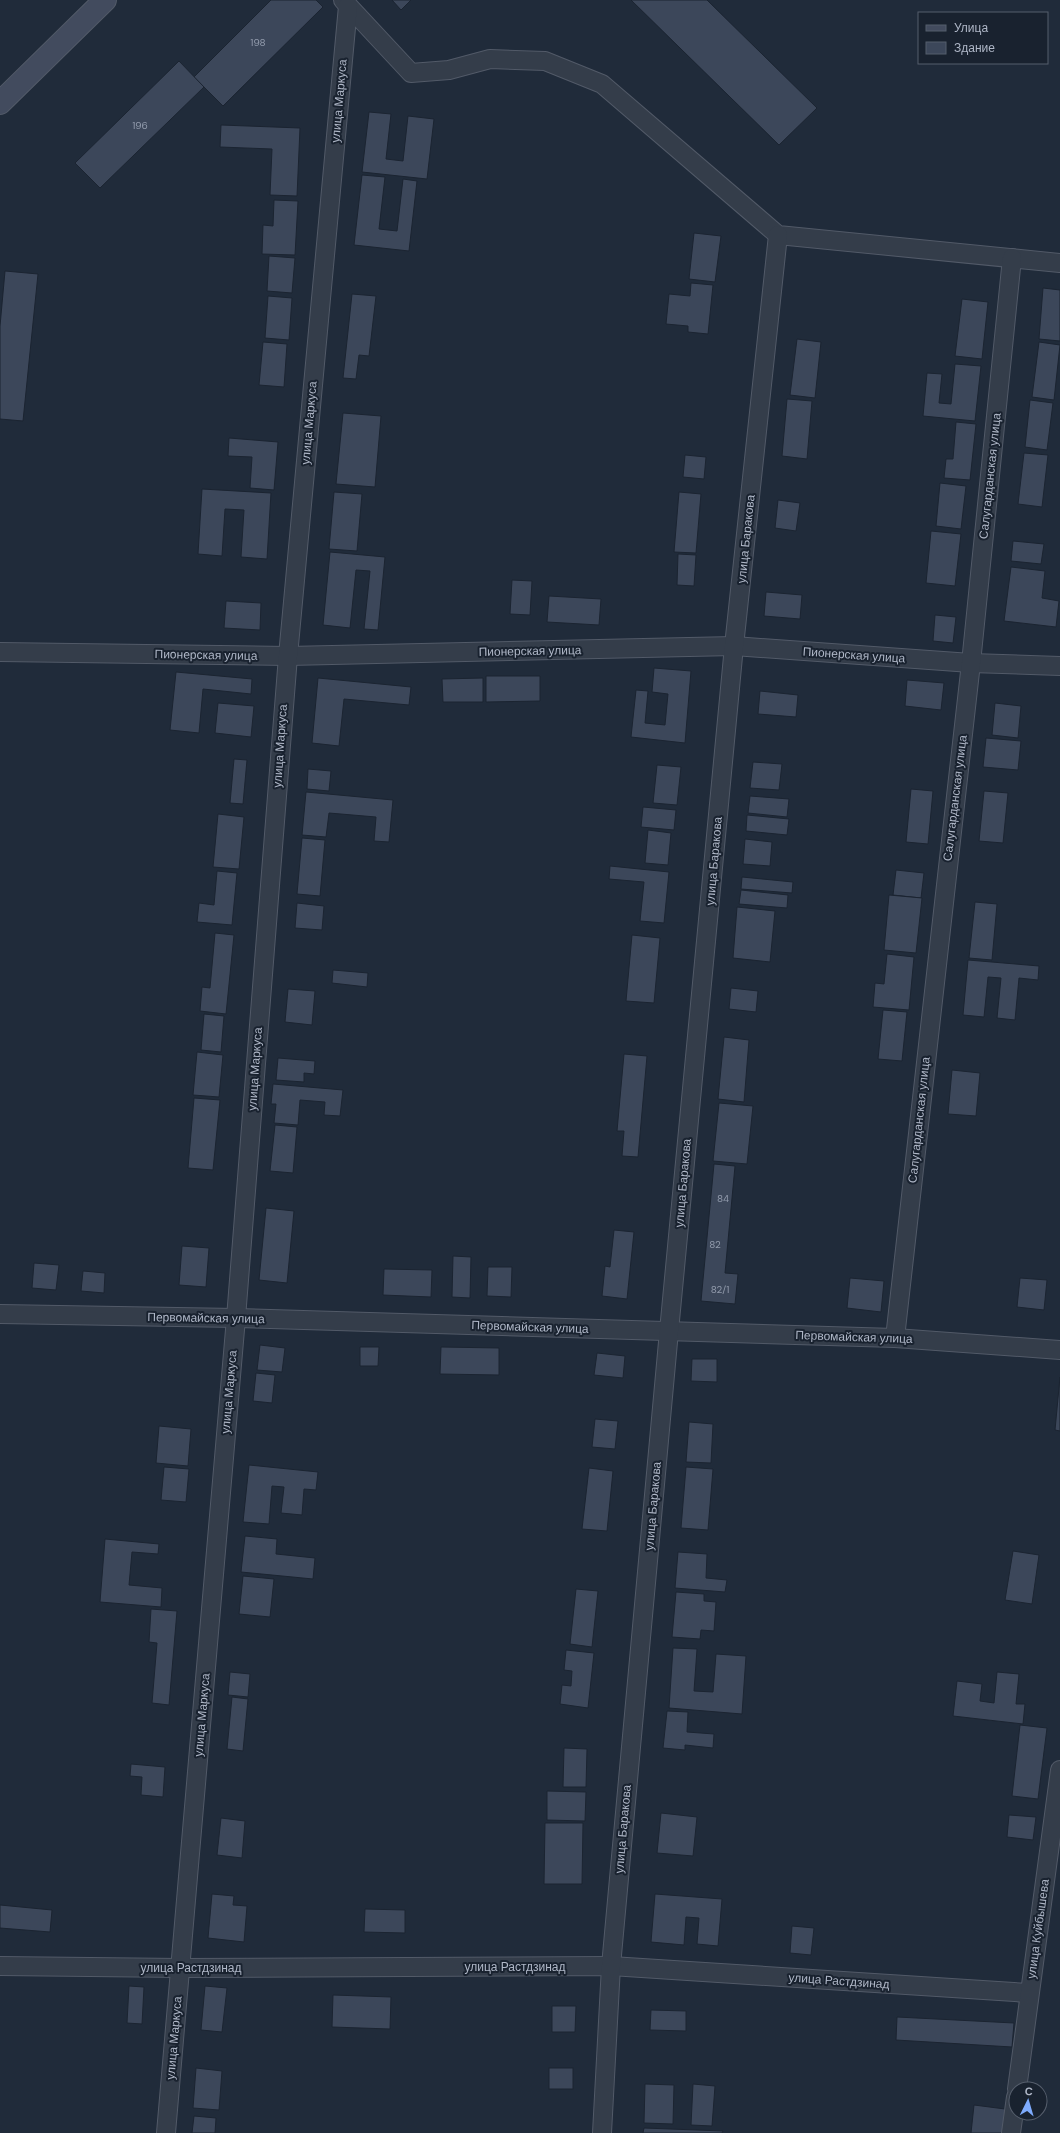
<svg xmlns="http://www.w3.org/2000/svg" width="1060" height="2133" font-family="'DM Sans',sans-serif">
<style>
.building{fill:#3c475a;stroke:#1b2431}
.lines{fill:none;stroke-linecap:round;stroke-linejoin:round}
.street-casing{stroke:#525a68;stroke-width:20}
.secondary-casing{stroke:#525a68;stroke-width:24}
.street{stroke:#343d4a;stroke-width:18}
.secondary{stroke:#424b5e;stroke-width:22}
.labels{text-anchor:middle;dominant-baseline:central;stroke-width:4;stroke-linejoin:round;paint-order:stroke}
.number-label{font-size:10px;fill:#929bac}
.street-label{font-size:12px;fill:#afb7c7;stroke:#19222f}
</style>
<rect width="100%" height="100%" fill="#202b3a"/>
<g class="building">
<polygon points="271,0 316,0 323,7 223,106 194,77"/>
<polygon points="392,0 411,0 401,10"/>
<polygon points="631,0 707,0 817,108 779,145"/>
<polygon points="179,61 204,87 100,188 75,163"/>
<polygon points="369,112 391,114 386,159 403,161 408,116 434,119 427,179 362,172"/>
<polygon points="221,125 300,128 297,196 270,195 272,149 220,147"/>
<polygon points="362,175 385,177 379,229 397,231 403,179 417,181 409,251 354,245"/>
<polygon points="274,200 298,201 295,255 262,254 263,225 273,226"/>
<polygon points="694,233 721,236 715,282 689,279"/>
<polygon points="269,256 295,258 292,293 267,291"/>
<polygon points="5,271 38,274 23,421 0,419 0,326"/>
<polygon points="691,283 713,285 708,334 688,332 688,326 666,324 669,294 690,296"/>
<polygon points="1043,288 1060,290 1060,341 1039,339"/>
<polygon points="352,294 376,296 369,356 359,355 356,379 343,378"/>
<polygon points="268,296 292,298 289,340 265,338"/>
<polygon points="962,299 988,302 982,359 955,356"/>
<polygon points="797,339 821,342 815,398 790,395"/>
<polygon points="263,342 287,344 284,387 259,385"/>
<polygon points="1039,342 1060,345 1054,400 1032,397"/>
<polygon points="955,364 981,366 975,421 923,416 927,373 942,374 939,403 951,404"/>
<polygon points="787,399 812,401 807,459 782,456"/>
<polygon points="1030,400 1053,403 1047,450 1025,447"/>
<polygon points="343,413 381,416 375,487 336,484"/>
<polygon points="956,422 976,424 970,480 944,478 946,459 953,459"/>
<polygon points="229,438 278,442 274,490 250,488 252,457 228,456"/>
<polygon points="1024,453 1048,455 1042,507 1018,504"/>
<polygon points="685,455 706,457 704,479 683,477"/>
<polygon points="940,483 966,486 961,529 936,526"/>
<polygon points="202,489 271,493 267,559 241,557 244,510 225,509 222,556 198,554"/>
<polygon points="334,492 362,494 357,551 329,549"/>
<polygon points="679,492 701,494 696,553 674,552"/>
<polygon points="778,500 800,503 796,531 775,528"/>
<polygon points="931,531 961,534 955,586 926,583"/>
<polygon points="1013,541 1044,544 1041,564 1011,561"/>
<polygon points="330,552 385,557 378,630 364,629 370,571 356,570 350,628 323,625"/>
<polygon points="678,554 696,555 694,586 677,585"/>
<polygon points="1011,567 1045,571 1042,598 1059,601 1056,627 1004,621"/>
<polygon points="512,580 532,581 530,615 510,614"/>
<polygon points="766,592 802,595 800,619 764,616"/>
<polygon points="549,596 601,599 599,625 547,622"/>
<polygon points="226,601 261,603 260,630 224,628"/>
<polygon points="935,615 956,617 953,643 933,641"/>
<polygon points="654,668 691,671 685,743 631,737 636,690 648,691 645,723 665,725 668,694 652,692"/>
<polygon points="176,672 252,679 251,694 203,689 199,733 170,730"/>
<polygon points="486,676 540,676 540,701 486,702"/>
<polygon points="318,678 411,687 409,705 344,699 339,746 312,743"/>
<polygon points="483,678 483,702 443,702 442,679"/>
<polygon points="907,680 944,683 941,710 905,706"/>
<polygon points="760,691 798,695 796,717 758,714"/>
<polygon points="218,703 254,706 251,737 215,733"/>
<polygon points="995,703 1021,706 1018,738 992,735"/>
<polygon points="986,738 1021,741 1018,770 983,767"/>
<polygon points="234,759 247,760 243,804 230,803"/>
<polygon points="753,762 782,764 779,790 750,788"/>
<polygon points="657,765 681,767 677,805 653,803"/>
<polygon points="308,769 331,771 329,791 307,789"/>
<polygon points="911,789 933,791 928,844 906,842"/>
<polygon points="984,791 1008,793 1003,843 979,841"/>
<polygon points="306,792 393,800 389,842 374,841 376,817 329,813 326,837 302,835"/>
<polygon points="750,796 789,799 787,817 748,813"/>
<polygon points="643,807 676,810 674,830 641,827"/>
<polygon points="218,814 244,817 239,869 213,867"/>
<polygon points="747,815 789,819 787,835 746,831"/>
<polygon points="648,830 671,833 668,865 645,863"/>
<polygon points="302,838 325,840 320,896 297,894"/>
<polygon points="745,839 772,842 770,866 743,864"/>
<polygon points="610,866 669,872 664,923 640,921 644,882 609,879"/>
<polygon points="896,870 924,873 921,898 893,895"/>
<polygon points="217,871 237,873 232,925 197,922 199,903 214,905"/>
<polygon points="742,877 793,882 792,893 741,889"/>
<polygon points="741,890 788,895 787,908 739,904"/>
<polygon points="889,895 922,898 916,953 884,950"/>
<polygon points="975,902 997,904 992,960 969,958"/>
<polygon points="297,903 324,906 322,930 295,928"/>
<polygon points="737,907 775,911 770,962 733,958"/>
<polygon points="215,933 234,935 226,1014 200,1011 202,987 210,988"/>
<polygon points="632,935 660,938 654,1003 626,1001"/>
<polygon points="887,954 914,957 909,1010 873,1007 875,983 884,984"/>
<polygon points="968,960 1039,966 1038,980 1019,978 1015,1020 997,1018 1001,978 988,977 984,1017 963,1015"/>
<polygon points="333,970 368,973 367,987 332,983"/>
<polygon points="731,988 758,991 756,1012 729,1009"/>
<polygon points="288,989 315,991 312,1025 285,1022"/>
<polygon points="883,1010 907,1012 902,1061 878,1059"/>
<polygon points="204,1014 224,1016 221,1052 201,1050"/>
<polygon points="724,1037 749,1040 744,1102 718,1099"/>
<polygon points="197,1052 223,1055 219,1097 193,1095"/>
<polygon points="624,1054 647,1056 638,1157 622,1156 624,1131 617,1131"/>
<polygon points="278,1058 315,1061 314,1074 304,1073 304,1082 276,1080"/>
<polygon points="952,1070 980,1073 976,1116 948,1114"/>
<polygon points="273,1084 343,1090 340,1116 324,1115 325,1102 300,1100 298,1125 274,1123 276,1104 271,1104"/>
<polygon points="194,1098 220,1100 213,1170 188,1168"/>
<polygon points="719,1103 753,1106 747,1164 713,1161"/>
<polygon points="275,1125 297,1127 293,1173 270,1171"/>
<polygon points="714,1164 735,1166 725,1273 738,1274 735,1304 701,1301"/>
<polygon points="266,1208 294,1211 287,1283 259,1280"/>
<polygon points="614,1230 634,1232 627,1299 602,1296 605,1266 610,1267"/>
<polygon points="182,1246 209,1248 206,1287 179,1285"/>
<polygon points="453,1256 471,1257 470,1298 452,1297"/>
<polygon points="34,1263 59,1265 56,1290 32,1288"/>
<polygon points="488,1267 512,1267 511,1297 487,1296"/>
<polygon points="384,1269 432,1270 431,1297 383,1295"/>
<polygon points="83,1271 105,1273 104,1293 81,1291"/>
<polygon points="850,1278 884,1281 881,1312 847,1308"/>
<polygon points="1020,1278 1047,1280 1044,1310 1017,1307"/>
<polygon points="260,1345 285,1348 282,1372 257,1370"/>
<polygon points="360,1347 379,1347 378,1366 360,1366"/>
<polygon points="441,1347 499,1348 499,1375 440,1374"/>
<polygon points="597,1353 625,1356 623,1378 594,1375"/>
<polygon points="692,1359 717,1359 717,1382 691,1381"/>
<polygon points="256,1373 275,1375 272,1403 253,1401"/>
<polygon points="1060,1377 1060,1431 1055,1430"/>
<polygon points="595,1419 618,1421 615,1449 592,1447"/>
<polygon points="689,1422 713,1424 711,1463 686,1462"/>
<polygon points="159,1426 191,1429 188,1466 156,1463"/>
<polygon points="249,1465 318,1472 316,1490 304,1489 302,1515 281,1513 284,1487 272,1486 269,1524 243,1522"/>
<polygon points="164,1467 189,1469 186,1502 161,1500"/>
<polygon points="686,1467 713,1469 708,1530 681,1528"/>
<polygon points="589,1468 613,1471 607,1531 582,1529"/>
<polygon points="245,1536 277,1539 276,1554 315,1558 313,1579 241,1572"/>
<polygon points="105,1539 159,1544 158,1554 132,1552 129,1585 162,1588 161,1607 100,1602"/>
<polygon points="1013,1551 1039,1555 1032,1604 1005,1600"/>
<polygon points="678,1552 707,1554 706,1578 727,1580 725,1592 675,1588"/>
<polygon points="243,1576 274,1579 270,1617 239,1614"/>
<polygon points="576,1589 598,1591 592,1647 570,1644"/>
<polygon points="676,1592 704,1594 704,1601 716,1602 714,1631 701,1630 700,1639 672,1637"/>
<polygon points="151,1609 177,1611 169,1705 152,1703 157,1643 149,1642"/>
<polygon points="673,1648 697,1649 694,1691 713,1692 716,1654 746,1656 742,1714 669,1708"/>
<polygon points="566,1650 594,1653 588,1708 560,1704 562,1685 571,1686 572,1671 564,1670"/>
<polygon points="230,1672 250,1674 248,1697 228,1695"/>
<polygon points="997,1672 1019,1674 1016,1704 1025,1704 1023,1724 953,1716 957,1681 982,1684 980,1701 994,1703"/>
<polygon points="232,1697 248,1699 243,1751 227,1749"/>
<polygon points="667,1711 688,1712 687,1732 714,1734 713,1748 685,1745 685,1750 663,1748"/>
<polygon points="1020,1725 1047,1728 1038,1799 1012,1796"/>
<polygon points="564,1748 587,1749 586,1787 563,1787"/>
<polygon points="131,1764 165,1767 163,1797 141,1795 142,1777 130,1776"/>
<polygon points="547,1791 586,1792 585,1821 547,1820"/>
<polygon points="661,1813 697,1817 693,1856 657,1853"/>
<polygon points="1009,1815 1036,1817 1033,1840 1007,1837"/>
<polygon points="221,1818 245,1821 242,1858 217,1855"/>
<polygon points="545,1823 583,1823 582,1884 544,1884"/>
<polygon points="212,1894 234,1896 233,1905 247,1906 244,1942 208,1938"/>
<polygon points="655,1894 722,1899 718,1946 697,1944 699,1918 686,1917 684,1945 651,1942"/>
<polygon points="0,1905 52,1910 50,1932 0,1928"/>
<polygon points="365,1909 405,1910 405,1933 364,1932"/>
<polygon points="792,1926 814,1928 811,1955 790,1953"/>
<polygon points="129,1986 144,1987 142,2024 127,2023"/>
<polygon points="205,1986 227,1988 222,2032 201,2030"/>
<polygon points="333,1995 391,1997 390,2029 332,2027"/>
<polygon points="552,2006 576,2006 575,2032 552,2032"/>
<polygon points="651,2010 686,2011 686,2031 650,2030"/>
<polygon points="897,2017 1014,2023 1012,2047 896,2040"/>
<polygon points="196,2068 222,2071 219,2110 193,2108"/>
<rect x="549" y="2068" width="24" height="21"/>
<polygon points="645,2084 674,2085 673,2124 644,2123"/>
<polygon points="693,2084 715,2086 712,2126 691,2125"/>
<polygon points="974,2105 1005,2109 1003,2133 971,2133"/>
<polygon points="194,2116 216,2118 215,2133 192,2133"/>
<polygon points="644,2128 723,2131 722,2133 643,2133"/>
</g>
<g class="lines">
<defs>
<g id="street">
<polyline points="343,0 411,73 449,70 490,59 545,61 602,84 778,235 1060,263"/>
<polyline points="0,652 288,656 734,646 971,663 1060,666"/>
<polyline points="0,1314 236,1318 895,1338 1060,1350"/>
<polyline points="895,1338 971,663 1012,258"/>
<polyline points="0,1966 180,1968 611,1966 1029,1993"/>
<polyline points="1017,2089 1060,1770"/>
<polyline points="166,2133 236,1318 288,656 348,6"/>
<polyline points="602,2133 611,1966 669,1331 734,646 778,235"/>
<polyline points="1011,2133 1016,2097"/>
</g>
<polyline id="secondary" points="0,103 105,0"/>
</defs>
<use href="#street" class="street-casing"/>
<use href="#secondary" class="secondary-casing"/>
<use href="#street" class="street"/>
<use href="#secondary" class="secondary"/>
</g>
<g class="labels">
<g class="number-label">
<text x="258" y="42">198</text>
<text x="140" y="125">196</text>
<text x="723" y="1198">84</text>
<text x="715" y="1244">82</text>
<text x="720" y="1289">82/1</text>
</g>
<g class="street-label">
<text transform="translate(339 101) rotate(-85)">улица Маркуса</text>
<text transform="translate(309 423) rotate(-85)">улица Маркуса</text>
<text transform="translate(990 476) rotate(-84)">Салугарданская улица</text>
<text transform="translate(746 539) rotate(-84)">улица Баракова</text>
<text transform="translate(530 651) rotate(-1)">Пионерская улица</text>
<text transform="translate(206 655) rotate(1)">Пионерская улица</text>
<text transform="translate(854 655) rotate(4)">Пионерская улица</text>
<text transform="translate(280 746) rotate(-86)">улица Маркуса</text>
<text transform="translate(955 798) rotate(-83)">Салугарданская улица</text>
<text transform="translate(714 861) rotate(-85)">улица Баракова</text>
<text transform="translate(255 1069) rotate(-86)">улица Маркуса</text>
<text transform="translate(919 1120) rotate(-84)">Салугарданская улица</text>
<text transform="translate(683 1183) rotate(-85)">улица Баракова</text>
<text transform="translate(206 1318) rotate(1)">Первомайская улица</text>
<text transform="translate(530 1327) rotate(2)">Первомайская улица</text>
<text transform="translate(854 1337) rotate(2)">Первомайская улица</text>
<text transform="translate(229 1392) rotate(-85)">улица Маркуса</text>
<text transform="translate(653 1506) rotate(-85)">улица Баракова</text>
<text transform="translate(202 1715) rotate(-85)">улица Маркуса</text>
<text transform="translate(623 1829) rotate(-85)">улица Баракова</text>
<text transform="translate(1038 1929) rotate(-82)">улица Куйбышева</text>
<text x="515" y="1967">улица Растдзинад</text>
<text x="191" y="1968">улица Растдзинад</text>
<text transform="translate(839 1981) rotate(4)">улица Растдзинад</text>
<text transform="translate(174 2038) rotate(-85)">улица Маркуса</text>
</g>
</g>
<rect x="918" y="12" width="130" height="52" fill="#19222f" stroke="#555e6c"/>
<rect x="926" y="25" width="20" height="6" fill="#424b5e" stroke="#555e6c"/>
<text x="954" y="32" font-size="12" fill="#afb7c7">Улица</text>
<rect x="926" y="42" width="20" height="12" fill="#3c475a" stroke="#555e6c"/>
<text x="954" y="52" font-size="12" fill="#afb7c7">Здание</text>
<g transform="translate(1028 2101) rotate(5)"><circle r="19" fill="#19222f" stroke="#555e6c"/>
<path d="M0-3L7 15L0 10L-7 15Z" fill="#7eabfd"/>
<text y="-6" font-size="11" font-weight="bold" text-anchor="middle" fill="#afb7c7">С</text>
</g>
</svg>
